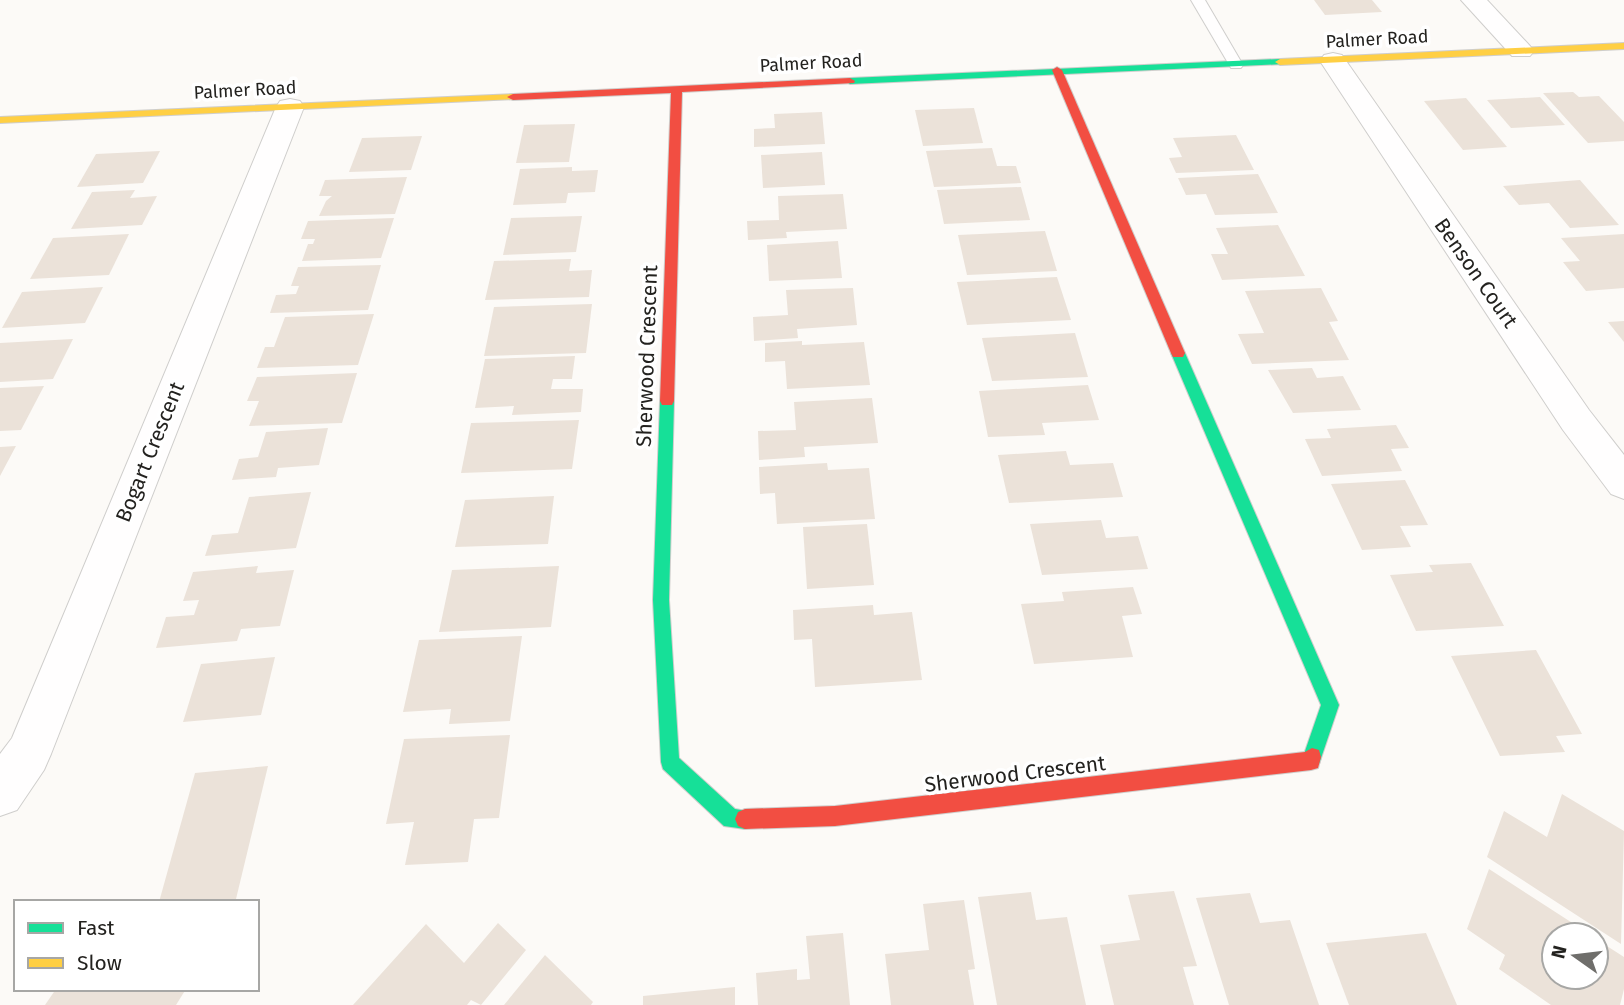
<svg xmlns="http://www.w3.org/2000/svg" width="1624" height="1005" font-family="'Fira Sans',sans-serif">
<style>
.building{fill:#ebe2d9}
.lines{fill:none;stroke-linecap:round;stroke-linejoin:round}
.lane-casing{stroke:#cfcecc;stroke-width:2}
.street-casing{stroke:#cfcecc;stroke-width:2}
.fast-casing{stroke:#cfcecc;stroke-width:2}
.slow-casing{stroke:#cfcecc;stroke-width:2}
.jam-casing{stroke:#cfcecc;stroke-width:2}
.lane{fill:#fffefe;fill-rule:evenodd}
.street{fill:#fffefe;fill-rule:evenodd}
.fast{fill:#16e098;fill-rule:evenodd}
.slow{fill:#ffcf43;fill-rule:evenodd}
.jam{fill:#f24e42;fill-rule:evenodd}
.labels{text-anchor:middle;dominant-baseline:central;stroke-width:7;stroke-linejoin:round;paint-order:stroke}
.far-street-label{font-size:18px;fill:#23221f;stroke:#fff}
.street-label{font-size:21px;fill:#23221f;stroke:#fff}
</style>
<rect width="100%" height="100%" fill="#fcfaf7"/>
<g class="building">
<polygon points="1314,0 1372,0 1382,12 1325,15"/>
<polygon points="1573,92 1579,97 1599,96 1624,122 1624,141 1588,143 1543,93"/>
<polygon points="1540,97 1565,125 1511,128 1487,100"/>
<polygon points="1466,98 1507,147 1463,150 1424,101"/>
<polygon points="974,108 983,143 923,146 915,110"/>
<polygon points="822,112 825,144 754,147 754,129 775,128 774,114"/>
<polygon points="575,124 569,162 516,163 524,125"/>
<polygon points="1236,135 1254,170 1176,173 1169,158 1182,157 1173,138"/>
<polygon points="422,136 411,170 349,172 362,138"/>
<polygon points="992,148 997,166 1016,166 1021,183 934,187 926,151"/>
<polygon points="160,151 143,183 77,187 96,154"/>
<polygon points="822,152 825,185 763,188 761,155"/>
<polygon points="572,167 572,171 598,170 595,192 568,193 566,203 513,205 520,169"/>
<polygon points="1258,174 1278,213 1215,215 1206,194 1186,195 1178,178"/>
<polygon points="407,177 395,214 319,216 326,201 332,196 319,196 325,180"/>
<polygon points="1580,180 1619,225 1570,228 1549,203 1519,205 1503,186"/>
<polygon points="1021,187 1030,220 944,224 937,190"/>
<polygon points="135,190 130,198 157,196 142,225 71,229 92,192"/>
<polygon points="843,194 847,229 786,232 787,238 748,240 747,221 779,220 778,196"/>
<polygon points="582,216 576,252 503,255 511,218"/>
<polygon points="394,218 381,258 302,261 308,244 313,244 315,239 301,239 308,221"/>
<polygon points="1278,225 1305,276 1222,280 1211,254 1228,254 1216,228"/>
<polygon points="1045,231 1057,271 967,275 958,235"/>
<polygon points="129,234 109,275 30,279 53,238"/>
<polygon points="1624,234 1624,288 1586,291 1563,262 1580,261 1561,238"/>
<polygon points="838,241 842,278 769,281 767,245"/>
<polygon points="571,259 569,271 592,270 589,297 485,300 494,261"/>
<polygon points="381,265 368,310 270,313 276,295 296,294 299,286 291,286 298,267"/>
<polygon points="1057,277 1071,320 967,325 957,282"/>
<polygon points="103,287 85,323 2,328 22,292"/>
<polygon points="853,288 857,325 797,329 798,338 754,341 753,317 788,315 786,290"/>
<polygon points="1321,288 1338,321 1329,322 1349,360 1252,364 1238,334 1264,333 1245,291"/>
<polygon points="592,304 586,353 484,356 494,307"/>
<polygon points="374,314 358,365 257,368 265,347 274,347 285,317"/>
<polygon points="1624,321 1624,342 1608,322"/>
<polygon points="1075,333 1088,377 992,381 982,338"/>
<polygon points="73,339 53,379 0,382 0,343"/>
<polygon points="802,341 802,345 864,342 870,385 787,389 785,361 765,362 765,343"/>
<polygon points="575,356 572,379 553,379 551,389 583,389 581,412 512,415 514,406 475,408 485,359"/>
<polygon points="1312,368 1317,378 1343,376 1361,410 1293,413 1268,370"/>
<polygon points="357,373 342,423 249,426 259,401 247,401 257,377"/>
<polygon points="1088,385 1099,420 1042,423 1045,435 988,437 979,391"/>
<polygon points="44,386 21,430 0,431 0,388"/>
<polygon points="872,398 878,443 804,447 805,457 759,460 758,431 796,430 794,402"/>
<polygon points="579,420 572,469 461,473 471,423"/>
<polygon points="1396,425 1409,448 1391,449 1402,471 1322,476 1305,439 1331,438 1327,429"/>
<polygon points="328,428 319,465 278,468 276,477 232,480 239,459 258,457 266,432"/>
<polygon points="16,446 0,476 0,447"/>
<polygon points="1066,451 1070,465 1113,463 1123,497 1009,503 998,455"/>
<polygon points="827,463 828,470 869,468 875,519 777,524 775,493 760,494 759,467"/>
<polygon points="1405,480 1428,525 1400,526 1411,547 1362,550 1331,484"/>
<polygon points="311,492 296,548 205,556 212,535 238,533 249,497"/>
<polygon points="554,496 548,544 455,547 465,500"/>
<polygon points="1101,520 1106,538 1138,536 1148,569 1042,575 1030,524"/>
<polygon points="867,524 874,585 807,589 803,527"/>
<polygon points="1471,563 1504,626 1416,631 1390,575 1433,572 1429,565"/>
<polygon points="258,566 256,573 294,570 280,626 241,629 237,641 156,648 166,617 194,615 199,600 183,601 193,572"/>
<polygon points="559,566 551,627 439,632 452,570"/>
<polygon points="1133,587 1142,614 1122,616 1133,657 1034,664 1021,604 1064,601 1062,592"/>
<polygon points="873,605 874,615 912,612 922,680 815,687 812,639 794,640 793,610"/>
<polygon points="522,636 510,721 449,724 451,709 403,712 419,640"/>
<polygon points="1536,650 1582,734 1556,736 1565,752 1500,756 1451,656"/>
<polygon points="275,657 261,715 183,722 201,664"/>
<polygon points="510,735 499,818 474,819 468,862 405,865 414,822 386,824 404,739"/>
<polygon points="268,766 236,899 159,902 195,773"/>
<polygon points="1562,794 1624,831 1621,944 1487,857 1504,811 1547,837"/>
<polygon points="1489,869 1591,935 1554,935 1554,977 1596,977 1596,939 1624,957 1624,989 1620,1005 1551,1005 1499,969 1505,955 1467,929"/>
<polygon points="1174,891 1197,966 1183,967 1194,1005 1114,1005 1100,945 1140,940 1128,895"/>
<polygon points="1031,892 1036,920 1067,917 1086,1005 997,1005 978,897"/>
<polygon points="1250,893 1260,923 1290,920 1319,1005 1229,1005 1196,898"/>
<polygon points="964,900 975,969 968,970 974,1005 891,1005 885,954 929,950 923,904"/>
<polygon points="498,923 526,950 481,1005 471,1000 467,1005 353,1005 426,924 464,963"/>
<polygon points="843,933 850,1005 758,1005 756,973 797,969 797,980 810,979 806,936"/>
<polygon points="1426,933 1457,1005 1349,1005 1326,943"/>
<polygon points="545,955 593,1002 591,1005 504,1005"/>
<polygon points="735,987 735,1005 643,1005 643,996"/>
<polygon points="56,989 186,989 176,1005 45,1005"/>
</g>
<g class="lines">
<defs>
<polygon id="lane" points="1191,0 1205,0 1243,65 1241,68 1231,68"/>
<g id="street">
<polygon points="1461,0 1487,0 1530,46 1534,51 1530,56 1512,56"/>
<polygon points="1333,53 1342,55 1589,410 1624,455 1624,499 1611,494 1563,430 1320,61 1324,55"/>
<polygon points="290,99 300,101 304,107 51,754 44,770 17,810 0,816 0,754 12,738 276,107 280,101"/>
</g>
<g id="fast">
<polygon points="1280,59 1284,60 1284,64 850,84 845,81 850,78"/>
<polygon points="1178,348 1185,353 1339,705 1319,764 1312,766 1305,764 1303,757 1321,705 1171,353"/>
<polygon points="667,395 674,401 669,600 679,758 735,809 752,812 755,819 752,826 745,829 724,826 663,769 661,762 653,600 660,401"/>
</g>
<g id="slow">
<polygon points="1624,43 1624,49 1280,65 1275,62 1280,59"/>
<polygon points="513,94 517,95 517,99 0,123 0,117"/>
</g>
<g id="jam">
<polygon points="1057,67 1062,70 1185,353 1183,357 1173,357 1171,353 1052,70"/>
<polygon points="850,78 855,81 854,83 682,92 674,401 672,405 662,405 660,401 671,93 513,100 507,97 513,94"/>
<polygon points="1312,748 1319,750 1321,757 1318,768 1311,770 835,826 745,829 738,826 735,819 738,812 745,809 835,806 1305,752"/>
</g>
</defs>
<use href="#lane" class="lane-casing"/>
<use href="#street" class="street-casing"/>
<use href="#fast" class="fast-casing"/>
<use href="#slow" class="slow-casing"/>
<use href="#jam" class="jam-casing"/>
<use href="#lane" class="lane"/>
<use href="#street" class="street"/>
<use href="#fast" class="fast"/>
<use href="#slow" class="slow"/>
<use href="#jam" class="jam"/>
</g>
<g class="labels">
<g class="far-street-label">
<text transform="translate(1377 39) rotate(-3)">Palmer Road</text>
<text transform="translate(811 63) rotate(-3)">Palmer Road</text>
<text transform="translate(245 90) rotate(-3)">Palmer Road</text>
</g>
<g class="street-label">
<text transform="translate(1476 273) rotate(55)">Benson Court</text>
<text transform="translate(647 356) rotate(-88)">Sherwood Crescent</text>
<text transform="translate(150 452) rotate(-68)">Bogart Crescent</text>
<text transform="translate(1015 774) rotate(-7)">Sherwood Crescent</text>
</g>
</g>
<rect x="14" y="900" width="245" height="91" fill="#ffffff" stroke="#a7a7a5" stroke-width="2"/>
<rect x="28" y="923" width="35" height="10" fill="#16e098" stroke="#a7a7a5" stroke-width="2"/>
<text x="77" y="935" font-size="21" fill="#23221f">Fast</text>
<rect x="28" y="958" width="35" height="10" fill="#ffcf43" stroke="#a7a7a5" stroke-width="2"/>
<text x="77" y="970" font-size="21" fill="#23221f">Slow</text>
<g transform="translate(1575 956) rotate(284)"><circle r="33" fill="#ffffff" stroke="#a7a7a5" stroke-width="2"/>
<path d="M0-5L12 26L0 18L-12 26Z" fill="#6f6e6b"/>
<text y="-10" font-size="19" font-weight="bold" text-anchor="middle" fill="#23221f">N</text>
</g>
</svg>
